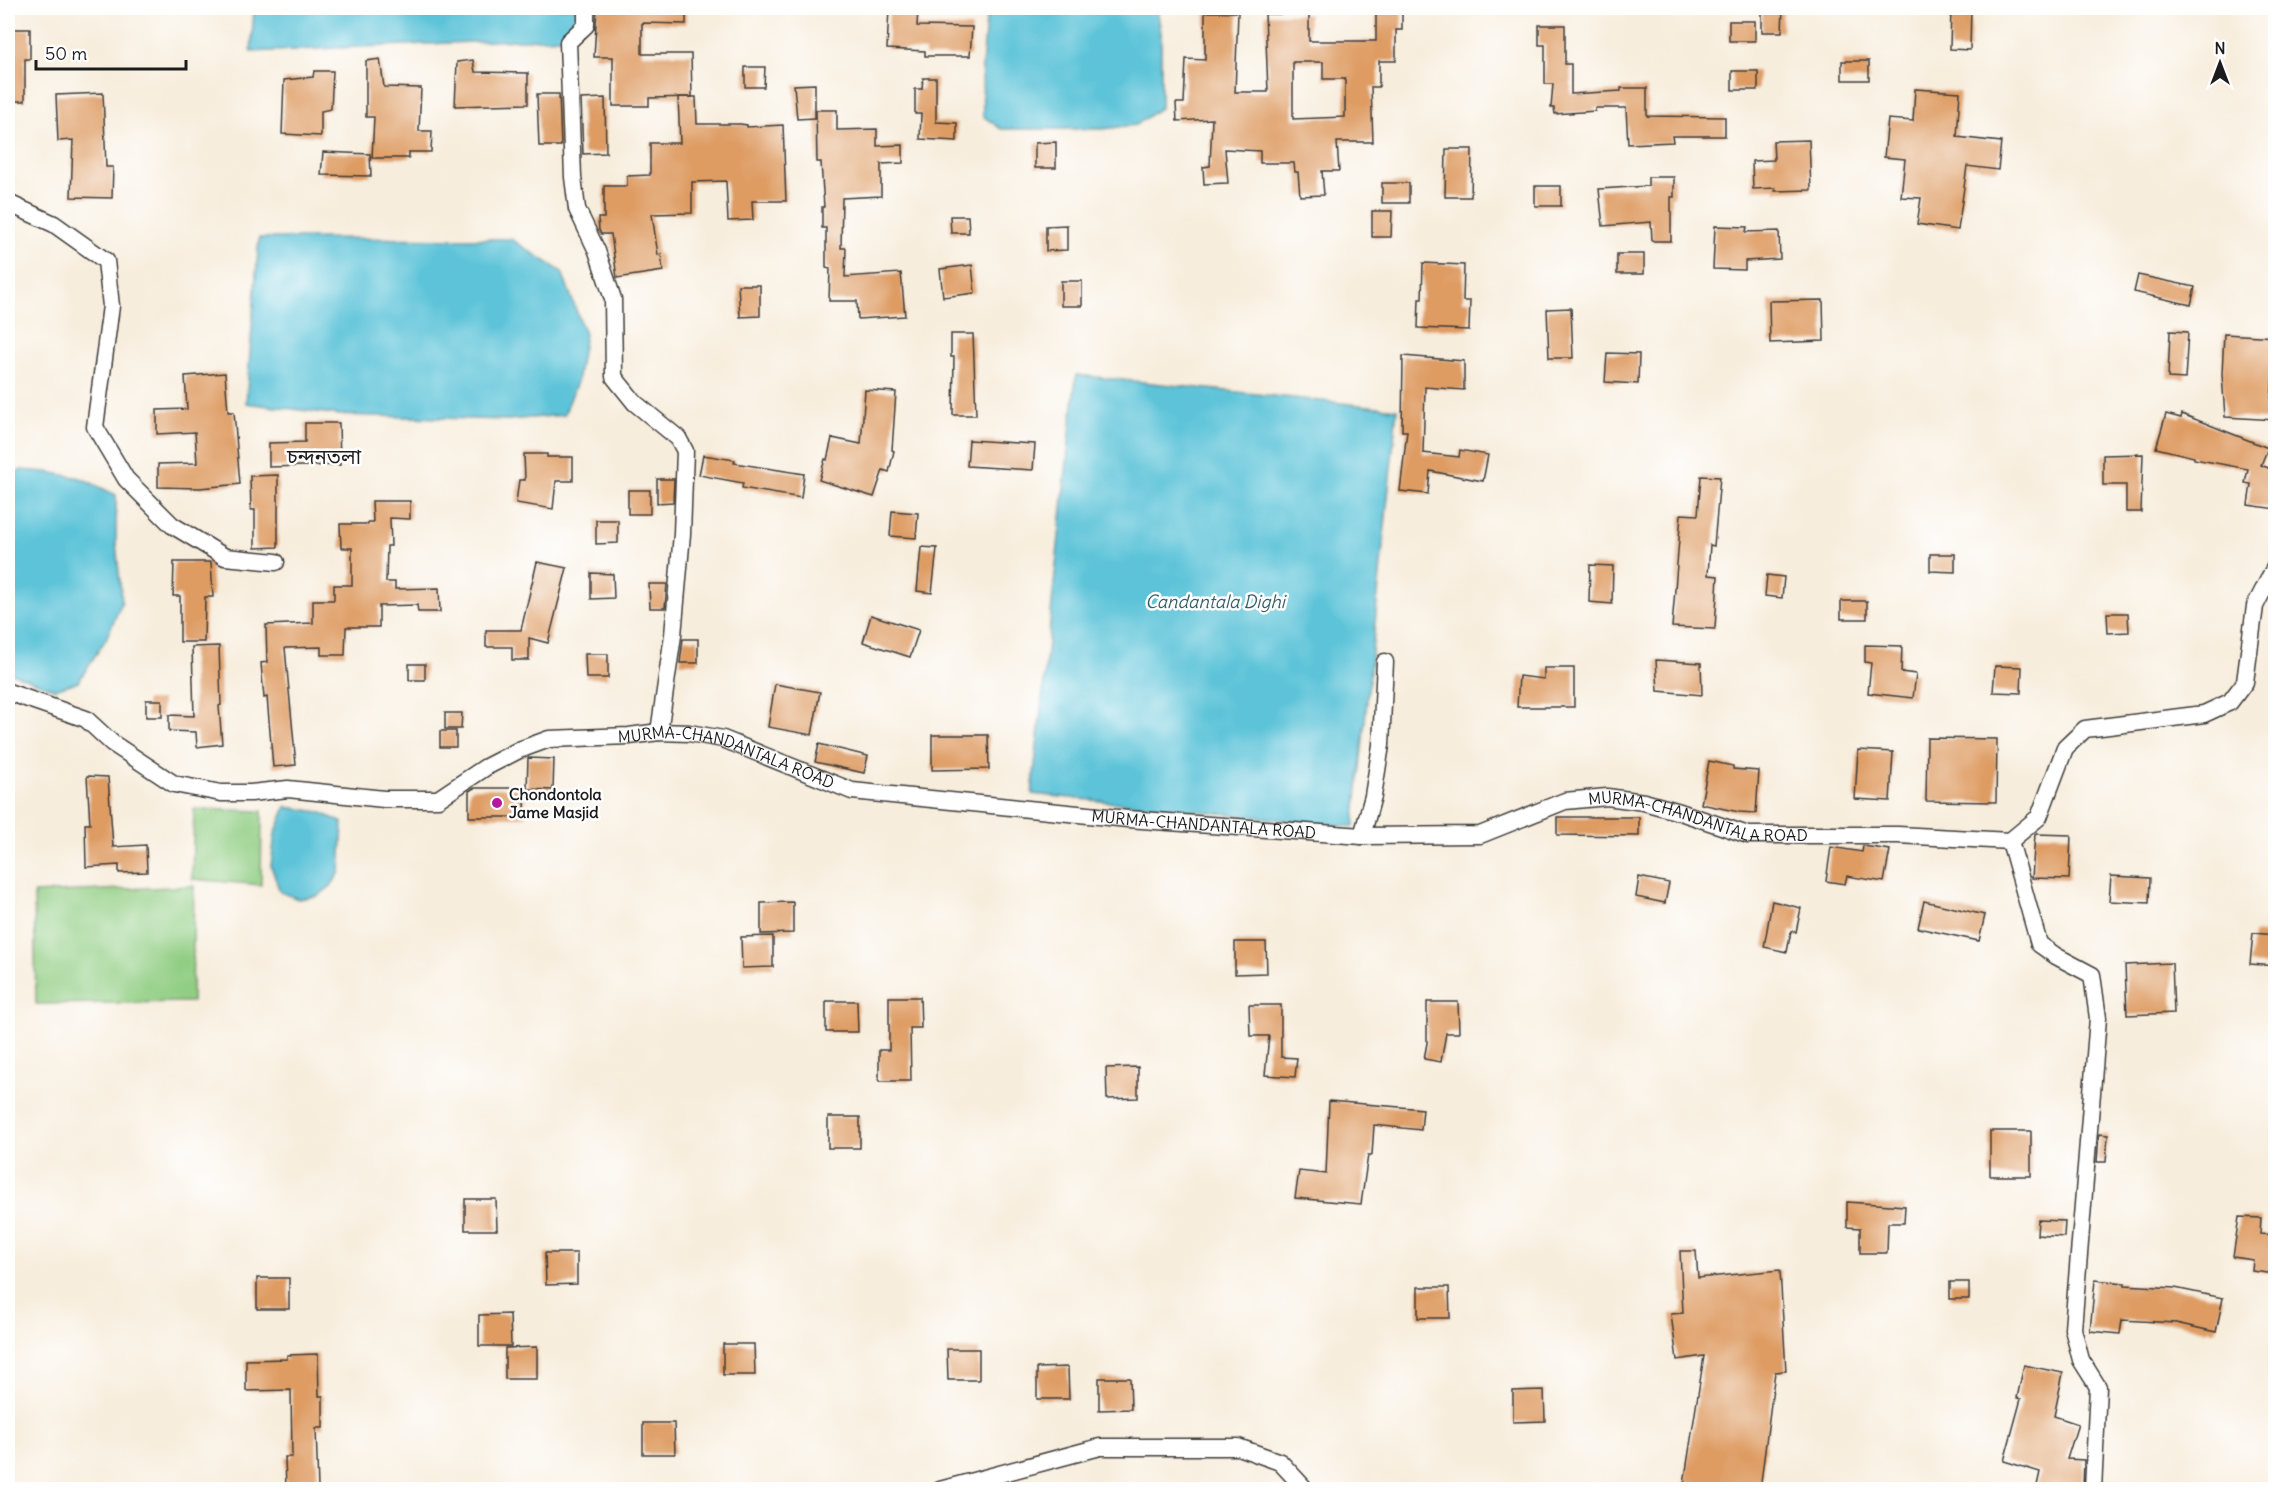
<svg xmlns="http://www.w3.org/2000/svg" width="2283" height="1497" font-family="Delius,'Noto Sans Bengali',sans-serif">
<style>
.green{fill:#91ce83;stroke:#567550;stroke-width:1.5}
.water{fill:#5bc3d8;stroke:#3c707a;stroke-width:1.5}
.building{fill:#de9c63;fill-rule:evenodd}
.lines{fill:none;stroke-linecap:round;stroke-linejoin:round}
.street-casing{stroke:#3d3b39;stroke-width:19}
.street{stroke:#fff;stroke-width:16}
.poi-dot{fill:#b5179e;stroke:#fff;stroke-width:2}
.labels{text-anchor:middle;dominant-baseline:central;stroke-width:5;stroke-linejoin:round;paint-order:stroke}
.street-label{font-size:16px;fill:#1c1c1c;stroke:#fff}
.poi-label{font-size:16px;font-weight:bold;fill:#1c1c1c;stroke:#fff;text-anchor:start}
.water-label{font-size:18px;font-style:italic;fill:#355f67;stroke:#fff}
.quarter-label{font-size:20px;fill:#1c1c1c;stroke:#fff}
</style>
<rect width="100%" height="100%" fill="#fff"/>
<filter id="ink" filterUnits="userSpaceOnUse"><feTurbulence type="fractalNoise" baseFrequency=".0167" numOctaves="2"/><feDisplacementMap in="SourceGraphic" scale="12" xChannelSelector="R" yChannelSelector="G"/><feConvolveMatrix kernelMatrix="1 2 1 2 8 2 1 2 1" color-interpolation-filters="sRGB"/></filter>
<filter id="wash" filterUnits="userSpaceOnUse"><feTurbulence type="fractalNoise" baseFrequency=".008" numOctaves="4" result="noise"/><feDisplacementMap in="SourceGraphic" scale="24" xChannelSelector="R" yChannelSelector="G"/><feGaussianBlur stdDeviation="1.35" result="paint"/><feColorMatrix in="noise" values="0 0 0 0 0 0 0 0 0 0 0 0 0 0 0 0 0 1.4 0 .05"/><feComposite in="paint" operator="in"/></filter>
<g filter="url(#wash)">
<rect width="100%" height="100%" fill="#f7eddc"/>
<g class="green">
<polygon points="194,809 262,811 261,885 192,879"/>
<polygon points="194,886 192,1002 36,1004 34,893"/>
</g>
<g class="water">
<polygon points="254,8 579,8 579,24 563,38 251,52"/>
<polygon points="987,8 1157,8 1161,33 1161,107 1136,125 1103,129 1001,129 983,116 982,67"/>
<polygon points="259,238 511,239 562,272 585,334 577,382 564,415 508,420 340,415 246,403"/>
<polygon points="1076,375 1397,409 1354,827 1032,794"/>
<polygon points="21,470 47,472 81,478 116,495 116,543 122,602 106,639 78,682 54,689 8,672 8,477"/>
<polygon points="286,807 320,812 343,823 340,872 331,886 318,896 298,899 280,892 271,866 275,834"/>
</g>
<g id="blocks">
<g class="building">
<polygon points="597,8 686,8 686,24 642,23 642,54 691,54 692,97 649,98 649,106 613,106 613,57 594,57"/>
<polygon points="889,8 918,9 917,26 972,27 970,56 925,56 925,51 887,49"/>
<polygon points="1762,8 1783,8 1782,32 1762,32"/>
<polygon points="1951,8 1971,8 1970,50 1950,49"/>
<path d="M1376,10H1402V30H1396V61H1379V87H1371L1373,142H1337L1339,171H1322L1324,195L1300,196L1298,172H1295L1294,163H1260V151L1225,149L1228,183L1204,184L1203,167L1210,166L1212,119L1177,121L1176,103H1184L1186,59L1205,60V12H1238L1235,92H1268L1265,14H1309V41H1376ZM1293,62H1323V79H1345V117L1293,119Z"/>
<rect x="1729" y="21" width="26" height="20"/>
<polygon points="1539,25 1565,25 1565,64 1571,64 1571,94 1621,91 1621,88 1647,88 1647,116 1725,117 1725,136 1672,136 1673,142 1628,144 1626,108 1595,108 1595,111 1555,114 1554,108 1551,108 1553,84 1545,84 1545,45 1539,45"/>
<polygon points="9,29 30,29 30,59 25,59 25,101 8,101"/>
<polygon points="380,59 384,87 421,88 419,131 432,131 431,152 409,152 409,158 372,158 374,117 366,117 366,61"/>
<polygon points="473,60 475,72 528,73 528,104 455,106 457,62"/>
<rect x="1842" y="61" width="27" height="19"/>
<polygon points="745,67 765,67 764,87 745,87"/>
<polygon points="314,71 333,71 331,109 321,111 321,136 282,134 284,80 313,77"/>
<rect x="1732" y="71" width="26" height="19"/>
<polygon points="923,78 936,78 936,122 957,123 957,141 920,139 921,114 915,114 915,89 922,89"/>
<polygon points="815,84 815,118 797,119 794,85"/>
<polygon points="1915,89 1960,92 1957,137 2001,142 1998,170 1967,166 1958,230 1917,224 1921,198 1901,197 1905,159 1884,157 1888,119 1913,121"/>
<polygon points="103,93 106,167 113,167 112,198 71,197 73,140 58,141 56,95"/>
<polygon points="537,94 559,94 561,146 539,146"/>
<polygon points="678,97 696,97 697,124 740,124 747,125 747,127 783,125 786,201 752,201 753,220 728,221 726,181 692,182 692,213 652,214 658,255 661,254 663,271 617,278 611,234 601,234 599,230 598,218 604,218 604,186 627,186 627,176 650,175 650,143 680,143"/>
<polygon points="605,98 606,153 583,154 581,99"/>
<polygon points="816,110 837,110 837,130 877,129 877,146 903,145 903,163 881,164 881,196 842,198 841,248 846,248 845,277 901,273 905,316 858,319 857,301 829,301 830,269 826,268 826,228 822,228 822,207 824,207 821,162 817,162"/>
<polygon points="1809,140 1811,190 1775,191 1775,188 1753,189 1752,161 1774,160 1773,141"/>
<polygon points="1056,142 1056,168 1035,168 1035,143"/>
<polygon points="1446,149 1472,149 1471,197 1445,197"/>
<polygon points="323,152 370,154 371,176 321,175"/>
<polygon points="1648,177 1674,177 1674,197 1671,197 1671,241 1652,241 1651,222 1603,226 1599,189 1648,186"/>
<rect x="1382" y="183" width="27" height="20"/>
<rect x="1535" y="186" width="26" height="20"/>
<polygon points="1372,211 1392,211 1391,237 1372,237"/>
<polygon points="950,216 968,216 969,233 951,233"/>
<polygon points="1067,225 1067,250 1046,251 1046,226"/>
<polygon points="1715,226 1747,227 1746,232 1779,231 1780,259 1745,261 1745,270 1713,269"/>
<rect x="1617" y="254" width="27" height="20"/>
<polygon points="1423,263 1464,265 1463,301 1470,301 1469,330 1418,328 1419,299 1422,299"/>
<polygon points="972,265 975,293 943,297 940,269"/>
<polygon points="2138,275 2195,287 2191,305 2134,292"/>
<rect x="1061" y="281" width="21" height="25"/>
<polygon points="738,285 760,285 760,316 740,317"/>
<polygon points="1823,300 1824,341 1770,343 1769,301"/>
<polygon points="1571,308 1573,358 1549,358 1547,309"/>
<polygon points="2170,331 2188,332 2185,379 2168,378"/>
<polygon points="951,334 973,334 976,415 953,415 954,357 951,357"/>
<polygon points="2224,334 2276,337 2271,400 2276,400 2276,420 2225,417 2222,374"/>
<polygon points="1607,353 1639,354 1638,384 1605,382"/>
<polygon points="1403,356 1464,361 1464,390 1425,387 1423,453 1459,457 1460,450 1488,455 1483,481 1430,471 1428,494 1400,491 1407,431 1402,431"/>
<polygon points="225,373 228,412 234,412 240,484 200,488 158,487 158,464 197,463 195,432 157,434 157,410 187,409 185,376"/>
<polygon points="865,390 896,392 892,450 894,451 889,472 883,470 874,497 819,480 825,459 827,460 832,438 861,444"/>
<polygon points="2166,414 2181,418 2182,414 2268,448 2261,465 2276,471 2276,509 2248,505 2251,484 2245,483 2248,469 2194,459 2194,457 2156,448"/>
<polygon points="305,423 339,423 340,465 269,467 269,443 305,442"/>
<polygon points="969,440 1035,444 1033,470 967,466"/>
<polygon points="524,454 547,454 547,457 573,457 573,481 556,481 553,509 516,503 519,480 525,480"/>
<polygon points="2143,454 2141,512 2126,512 2126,485 2103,485 2103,455"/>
<polygon points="703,455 735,460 734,463 804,474 801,498 742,488 743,483 699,475"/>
<polygon points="278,475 278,547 255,548 255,510 251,510 250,476"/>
<polygon points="1701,476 1720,477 1714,546 1710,545 1708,575 1718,576 1715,629 1672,627 1681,514 1698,515"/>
<polygon points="657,479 674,479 673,502 657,503"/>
<rect x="628" y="490" width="22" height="24"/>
<polygon points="372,501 410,501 410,519 390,518 391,546 387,546 386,582 395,582 395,589 439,588 440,612 418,612 417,605 379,606 379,627 346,627 345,655 321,655 321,647 285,648 296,765 273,767 267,697 264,698 261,663 267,662 266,625 313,623 313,600 334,600 334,585 352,585 352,548 341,548 340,524 368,524 368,522 373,522"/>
<polygon points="892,511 918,513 916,538 890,536"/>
<polygon points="596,520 618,520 618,543 596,544"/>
<polygon points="921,547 937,548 932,593 917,591"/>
<polygon points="1930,554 1955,554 1955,572 1930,571"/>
<polygon points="174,562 211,562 213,597 205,597 204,642 180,642 180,596 173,596"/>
<polygon points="537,562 567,568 548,643 529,638 529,660 512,660 512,647 486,647 486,630 521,630"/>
<polygon points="1590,565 1613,566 1612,604 1589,602"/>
<polygon points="591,573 613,574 614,598 591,599"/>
<polygon points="1767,575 1784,577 1782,598 1765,596"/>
<polygon points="649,584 667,584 665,608 650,608"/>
<rect x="1841" y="601" width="26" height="18"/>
<polygon points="2107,613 2128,613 2129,632 2108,633"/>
<polygon points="871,615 919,630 910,657 863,642"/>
<polygon points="683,639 698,639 698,663 680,663"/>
<polygon points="1865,645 1902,646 1901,672 1916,674 1913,698 1868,693 1871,663 1865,662"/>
<polygon points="219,646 221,705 219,706 222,744 197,747 196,732 169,731 169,715 194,716 192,647"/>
<polygon points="585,654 608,654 608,678 586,678"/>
<polygon points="1656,660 1701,663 1702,695 1658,691"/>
<rect x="409" y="664" width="16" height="16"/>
<polygon points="1995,666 2022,667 2021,693 1993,692"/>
<polygon points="1544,668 1574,668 1574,707 1517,707 1519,676 1544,679"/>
<polygon points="775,684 820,692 812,735 768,727"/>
<rect x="146" y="700" width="16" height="17"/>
<polygon points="445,713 462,713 461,729 445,729"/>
<rect x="440" y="731" width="16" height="16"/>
<polygon points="932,735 988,735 989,769 932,770"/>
<polygon points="1927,738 1997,739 1996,802 1926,801"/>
<polygon points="819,744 868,756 864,773 815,762"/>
<polygon points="1858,750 1893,752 1890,801 1855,799"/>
<polygon points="528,758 554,759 553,790 527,789"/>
<polygon points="1709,761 1733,766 1733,769 1759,771 1756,813 1739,812 1701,804"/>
<polygon points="87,776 108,777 113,847 146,845 147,872 119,873 119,865 86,867 85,824 90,824"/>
<polygon points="474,788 524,788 526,817 469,817 469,791"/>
<polygon points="1557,817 1639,817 1639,836 1557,835"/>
<polygon points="2035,834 2071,835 2069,879 2032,878"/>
<polygon points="1863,846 1890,850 1884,882 1847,876 1845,884 1826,881 1831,847 1862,852"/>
<polygon points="2111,876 2150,878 2149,903 2109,901"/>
<polygon points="1639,877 1669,883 1665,903 1636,897"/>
<polygon points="1772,901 1801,908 1796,932 1791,931 1787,952 1764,947"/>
<polygon points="1924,901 1985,915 1979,941 1918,928"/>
<polygon points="793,902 793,933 761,934 761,903"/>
<polygon points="2253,933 2276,935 2276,966 2250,964"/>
<polygon points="773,936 773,967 742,968 741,937"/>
<polygon points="1235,942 1266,942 1267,973 1235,974"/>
<polygon points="2172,963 2174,1013 2127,1015 2125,965"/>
<polygon points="889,997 920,997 921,1028 910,1028 911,1081 879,1081 879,1050 889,1050"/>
<polygon points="826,1001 857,1001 858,1032 826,1032"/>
<polygon points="1427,1002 1458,1002 1459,1033 1446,1033 1441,1062 1424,1059 1427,1043"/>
<polygon points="1249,1005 1281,1005 1281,1057 1297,1058 1295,1077 1265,1075 1269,1036 1250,1036"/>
<polygon points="1138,1067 1138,1098 1107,1099 1106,1068"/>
<polygon points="1329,1101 1423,1109 1421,1130 1374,1125 1372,1155 1368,1155 1361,1204 1295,1198 1299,1171 1326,1174"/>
<rect x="828" y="1117" width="32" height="31"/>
<rect x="1990" y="1131" width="41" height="45"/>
<polygon points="2099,1134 2108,1135 2106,1162 2097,1162"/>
<polygon points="465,1199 496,1199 497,1230 465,1230"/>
<polygon points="1847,1202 1905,1206 1904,1223 1888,1223 1887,1253 1860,1253 1860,1228 1847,1227"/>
<polygon points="2239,1217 2261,1218 2260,1234 2276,1235 2276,1274 2252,1271 2253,1260 2233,1257"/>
<polygon points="2038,1220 2065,1221 2064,1237 2037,1235"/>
<polygon points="1680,1251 1696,1251 1698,1278 1780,1270 1786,1371 1775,1372 1760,1490 1683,1490 1704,1356 1677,1360 1671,1314 1683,1313"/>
<polygon points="545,1253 577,1253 577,1284 546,1285"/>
<rect x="257" y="1278" width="32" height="31"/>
<polygon points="2095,1280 2125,1283 2125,1285 2175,1288 2223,1298 2216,1332 2176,1323 2122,1320 2120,1334 2090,1331"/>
<rect x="1950" y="1282" width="19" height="17"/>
<polygon points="1418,1287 1449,1287 1450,1318 1418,1318"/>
<polygon points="510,1314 511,1346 479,1346 479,1315"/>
<polygon points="723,1344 754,1344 755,1375 723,1375"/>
<polygon points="537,1347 537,1379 505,1379 505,1348"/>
<polygon points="947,1349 979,1349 979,1380 948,1380"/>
<polygon points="318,1354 319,1396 323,1396 323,1428 316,1428 318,1488 286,1488 285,1457 292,1457 291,1390 246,1391 246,1360 287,1359 287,1355"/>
<polygon points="2024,1365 2063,1373 2054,1416 2078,1424 2067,1459 2084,1460 2083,1490 2036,1490 2040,1472 2004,1461 2021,1399 2017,1398"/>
<polygon points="1068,1367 1069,1399 1037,1399 1037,1368"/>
<polygon points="1099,1378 1130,1378 1131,1409 1099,1410"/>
<polygon points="1544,1390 1545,1421 1513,1422 1513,1391"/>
<polygon points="643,1423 674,1423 675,1454 643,1454"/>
</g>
</g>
</g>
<g filter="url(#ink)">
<use href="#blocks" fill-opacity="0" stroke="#3d3b39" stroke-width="1.5"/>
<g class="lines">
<defs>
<g id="street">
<polyline points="586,8 586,25 568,42 573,177 577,209 597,251 613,299 614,377 635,403 678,438 685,451 682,534 673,635 659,732"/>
<polyline points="8,203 54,224 106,261 111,306 95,427 126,479 172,525 225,557 276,562"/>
<path id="s1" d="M8,692L86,719L112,743L174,784L221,793H251L288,789L384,799H438L486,767L519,750L549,739L629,736L659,732L689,733L723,739L852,791L1128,819L1362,836L1480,835L1565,801L1607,797L1644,802L1680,812L1748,835H1898L2010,841L2039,817L2065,748L2085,729L2204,714L2230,702L2245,682L2255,606L2276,565"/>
<polyline points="1362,836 1373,796 1381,745 1385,662"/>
<polyline points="2010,841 2039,944 2056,956 2092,975 2098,1018 2073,1329 2081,1360 2098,1387 2093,1490"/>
<polyline points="940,1490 1100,1447 1238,1447 1280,1462 1306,1490"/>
</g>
</defs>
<use href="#street" class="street-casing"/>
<use href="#street" class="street"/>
</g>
</g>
<circle class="poi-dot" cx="497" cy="803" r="6"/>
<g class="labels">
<g class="street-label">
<text stroke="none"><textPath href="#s1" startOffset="766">MURMA-CHANDANTALA ROAD</textPath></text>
<text stroke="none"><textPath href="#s1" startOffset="1756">MURMA-CHANDANTALA ROAD</textPath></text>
<text stroke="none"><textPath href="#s1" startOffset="1252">MURMA-CHANDANTALA ROAD</textPath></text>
</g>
<g class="poi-label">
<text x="509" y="794">Chondontola<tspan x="509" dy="18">Jame Masjid</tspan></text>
</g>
<g class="water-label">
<text x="1215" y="601">Candantala Dighi</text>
</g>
<g class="quarter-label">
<text x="324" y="456">চন্দনতলা</text>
</g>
</g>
<rect width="2283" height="1497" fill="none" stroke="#fff" stroke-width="30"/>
<g transform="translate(2220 63)" stroke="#ffffff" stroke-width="4.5" paint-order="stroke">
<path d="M0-4.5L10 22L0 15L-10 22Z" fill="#1c1c1c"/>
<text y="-9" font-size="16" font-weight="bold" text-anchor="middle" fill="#1c1c1c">N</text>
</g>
<path d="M36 60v9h150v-9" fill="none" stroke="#1c1c1c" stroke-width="3"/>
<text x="45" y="60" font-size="18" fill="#1c1c1c" stroke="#ffffff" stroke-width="4.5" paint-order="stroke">50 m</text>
</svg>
